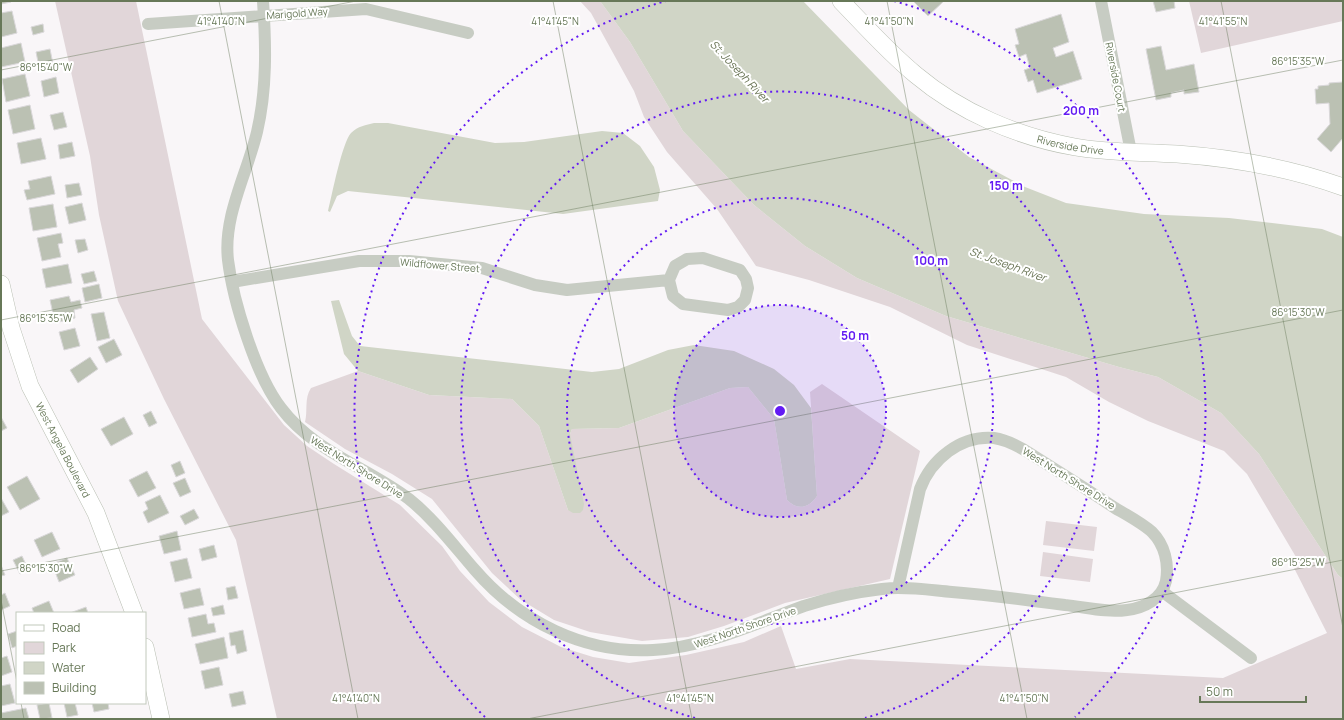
<svg xmlns="http://www.w3.org/2000/svg" width="1344" height="720" font-family="Manrope,sans-serif">
<style>
.green{fill:#e1d6d9}
.water{fill:#d0d5c6}
.building{fill:#bbc1b3;stroke:#dad8da}
.lines{fill:none;stroke-linecap:round;stroke-linejoin:round}
.secondary-casing{stroke:#b9bfb3;stroke-width:18}
.street{stroke:#c7ccc3;stroke-width:12}
.secondary{stroke:#fff;stroke-width:17}
.ticks{fill:none;stroke:#677858;stroke-width:1;stroke-opacity:0.45}
.ring{fill:none;stroke:#631bf3;stroke-width:2;stroke-dasharray:2 4}
.labels{text-anchor:middle;dominant-baseline:central;stroke-width:4;stroke-linejoin:round;paint-order:stroke}
.street-label{font-size:10px;fill:#677858;stroke:#fff}
.water-label{font-size:11px;font-style:italic;fill:#6b7657;stroke:#fff}
.ticks-label{font-size:10px;text-anchor:middle;fill:#677858;stroke:#fff;stroke-width:4;stroke-linejoin:round;paint-order:stroke}
.centre{fill:#631bf3;stroke:#fff;stroke-width:2}
.ring-label{font-size:12px;text-anchor:middle;font-weight:bold;fill:#631bf3;stroke:#fff;stroke-width:4;stroke-linejoin:round;paint-order:stroke}
</style>
<rect width="100%" height="100%" fill="#f9f6f8"/>
<g class="green">
<polygon points="55,1 136,1 202,319 284,425 307,446 334,464 400,505 442,546 460,571 489,602 522,627 561,647 593,657 629,663 686,655 744,642 781,626 796,669 850,659 1223,678 1327,633 1293,566 1296,557 1247,474 1224,451 1148,421 1109,402 1066,377 967,345 890,307 809,280 756,266 717,209 667,152 644,117 634,91 591,13 580,1 600,1 630,42 683,131 754,205 805,246 857,278 946,316 1119,367 1158,377 1221,413 1259,454 1338,575 1343,579 1343,719 277,719 236,540 164,399 118,301 99,215 90,156"/>
<polygon points="1189,1 1343,1 1343,21 1201,53"/>
<path d="M358,371L429,395L512,399L539,426L568,510L570,434L572,429L619,428L730,388L748,387L774,419L787,500C798,511 809,508 817,496L810,392L822,384L920,451L890,579L785,603L724,626L688,637L642,641L590,632L554,620L521,600L492,573L432,499L392,474L345,449L305,422C308,411 304,398 311,388Z"/>
<polygon points="1046,521 1097,527 1094,551 1043,545"/>
<polygon points="1043,552 1093,559 1090,582 1040,576"/>
</g>
<g class="water">
<polygon points="600,1 803,1 909,110 969,157 1025,187 1066,203 1144,214 1229,218 1322,229 1343,237 1343,579 1338,575 1259,454 1221,413 1158,377 1119,367 946,316 857,278 805,246 754,205 683,131 630,42"/>
<path d="M374,123H388L495,143L524,142L602,131L623,133L640,146L654,167L660,190L658,201L563,214L348,191L337,196L330,212L328,211C332,195 342,143 351,133C358,126 366,125 374,123Z"/>
<path d="M339,300L352,336L360,346L592,372L619,369L668,350L694,345L734,351L774,369L794,385L811,408L817,496C809,508 798,511 787,500L774,419L748,387L730,388L619,428L572,429L570,434L584,504L583,510L580,513H573L568,510L539,426L512,399L429,395L358,371L344,354L331,301Z"/>
</g>
<g class="building">
<polygon points="1,1 11,1 11,2 1,4"/>
<polygon points="913,1 944,1 928,16"/>
<polygon points="1153,1 1174,1 1175,8 1156,12"/>
<polygon points="12,11 17,33 1,37 1,13"/>
<polygon points="1061,14 1069,42 1053,48 1056,57 1073,51 1082,79 1037,93 1033,80 1028,82 1024,70 1030,68 1026,54 1019,57 1015,45 1019,44 1015,29"/>
<polygon points="43,24 44,32 33,35 31,27"/>
<polygon points="21,43 25,62 1,67 1,48"/>
<polygon points="1161,46 1166,70 1194,64 1199,92 1184,94 1184,90 1171,93 1171,97 1156,100 1146,49"/>
<polygon points="50,49 53,64 39,67 36,52"/>
<polygon points="25,74 30,96 6,102 2,79"/>
<polygon points="56,77 59,93 44,97 41,81"/>
<polygon points="1343,82 1343,138 1331,152 1317,139 1330,124 1329,103 1316,104 1315,89 1318,89 1318,86 1329,85 1329,83"/>
<polygon points="30,105 35,129 13,134 8,110"/>
<polygon points="63,112 67,127 54,130 50,115"/>
<polygon points="41,138 46,159 21,164 17,143"/>
<polygon points="72,142 75,156 60,159 58,145"/>
<polygon points="51,176 55,194 27,200 24,190 30,189 28,181"/>
<polygon points="79,183 82,195 67,198 65,185"/>
<polygon points="82,203 86,220 69,224 65,207"/>
<polygon points="53,204 57,227 33,231 29,208"/>
<polygon points="61,233 63,243 58,244 61,257 42,261 37,238"/>
<polygon points="85,239 88,250 78,253 75,240"/>
<polygon points="68,264 72,283 46,288 42,269"/>
<polygon points="94,271 97,281 84,284 81,274"/>
<polygon points="99,284 102,298 85,302 82,288"/>
<polygon points="69,296 71,302 80,300 82,308 74,310 75,318 55,323 50,300"/>
<polygon points="104,312 110,338 97,341 91,314"/>
<polygon points="75,328 80,346 64,350 59,332"/>
<polygon points="114,339 122,355 106,363 98,347"/>
<polygon points="90,357 98,369 78,383 70,370"/>
<polygon points="151,411 157,423 149,427 143,415"/>
<polygon points="1,417 7,428 1,431"/>
<polygon points="124,417 133,434 111,446 101,429"/>
<polygon points="180,461 185,473 176,477 171,465"/>
<polygon points="147,471 156,488 138,497 129,480"/>
<polygon points="27,476 40,499 20,510 7,487"/>
<polygon points="185,478 191,492 180,497 173,483"/>
<polygon points="160,495 169,513 148,523 143,512 148,509 145,502"/>
<polygon points="1,498 9,512 1,516"/>
<polygon points="194,509 199,518 185,525 180,516"/>
<polygon points="177,531 181,550 164,554 159,536"/>
<polygon points="52,532 60,549 42,557 34,540"/>
<polygon points="214,545 217,557 202,561 199,549"/>
<polygon points="22,556 28,569 20,574 13,560"/>
<polygon points="67,558 75,575 59,582 52,564"/>
<polygon points="187,558 192,578 175,582 170,562"/>
<polygon points="1,565 5,575 1,576"/>
<polygon points="235,586 238,598 228,600 226,588"/>
<polygon points="200,588 204,605 184,609 180,593"/>
<polygon points="5,593 10,606 1,610 1,595"/>
<polygon points="49,601 54,613 34,613 32,608"/>
<polygon points="223,605 225,614 213,616 211,608"/>
<polygon points="86,607 88,613 70,613"/>
<polygon points="206,614 208,624 214,623 216,632 192,637 188,618"/>
<polygon points="243,630 247,651 237,654 235,645 231,646 229,633"/>
<polygon points="17,631 17,646 12,648 8,634"/>
<polygon points="224,637 228,658 200,664 195,644"/>
<polygon points="7,656 12,672 1,676 1,658"/>
<polygon points="219,667 223,685 205,689 201,671"/>
<polygon points="10,684 15,703 1,706 1,686"/>
<polygon points="243,691 246,704 232,707 229,694"/>
<polygon points="49,703 52,718 40,719 37,705"/>
<polygon points="64,703 75,703 78,715 67,717"/>
<polygon points="92,703 108,703 109,709 94,712"/>
<polygon points="26,708 29,719 1,719 1,713"/>
</g>
<g class="lines">
<defs>
<g id="secondary">
<path id="s1" d="M841,1C865,26 889,53 916,75C960,112 1018,137 1075,147C1109,153 1143,152 1177,154C1234,158 1290,168 1343,187"/>
<path id="s2" d="M1,284L11,328L30,386L96,513L134,613"/>
<polyline points="145,647 161,719"/>
</g>
</defs>
<use href="#secondary" class="secondary-casing"/>
<g class="street">
<path d="M263,1C266,45 267,89 257,132C247,174 223,216 228,260C233,301 256,376 281,408C314,452 367,467 409,499C434,519 454,546 475,570C519,621 584,654 653,650C707,647 754,624 804,606C829,598 856,592 882,589C904,586 929,590 952,592C990,595 1028,600 1065,605C1085,607 1107,613 1127,610C1144,608 1162,599 1166,581C1169,564 1165,545 1152,532C1142,523 1127,515 1115,508C1088,490 1061,473 1034,456C1022,448 1008,440 994,438C960,435 931,460 920,489L898,588"/>
<polyline points="1101,1 1131,152"/>
<polyline points="148,24 366,9 468,33"/>
<polyline points="232,282 359,261 409,261 482,268 535,285 567,290 669,280 673,296 683,304 728,310 738,307 745,300 748,288 746,279 740,270 703,258 687,259 675,266 669,280"/>
<polyline points="1163,592 1251,658"/>
</g>
<use href="#secondary" class="secondary"/>
</g>
<path class="ticks" d="M219,1L358,719M553,1L692,719M887,1L1027,719M1221,1L1343,628M1,70L356,1M1,320L1343,60M1,571L1343,310M1,600L17,682M21,703L24,719M527,719L1343,560"/>
<circle cx="780" cy="411" r="106" fill="#631bf3" fill-opacity=".12"/>
<g class="ring">
<circle cx="780" cy="411" r="106"/>
<circle cx="780" cy="411" r="213"/>
<path d="M695 718A319 319 0 1 1 865 718"/>
<path d="M485 717A425 425 0 0 1 666 1M894 1A425 425 0 0 1 1075 717"/>
</g>
<g class="labels">
<g class="street-label">
<text transform="translate(297 13) rotate(-4)">Marigold Way</text>
<text transform="translate(1116 77) rotate(79)">Riverside Court</text>
<text stroke="none"><textPath href="#s1" startOffset="277">Riverside Drive</textPath></text>
<text transform="translate(440 265) rotate(5)">Wildflower Street</text>
<text stroke="none"><textPath href="#s2" startOffset="178">West Angela Boulevard</textPath></text>
<text transform="translate(357 467) rotate(32)">West North Shore Drive</text>
<text transform="translate(1069 478) rotate(32)">West North Shore Drive</text>
<text transform="translate(745 627) rotate(-19)">West North Shore Drive</text>
</g>
<g class="water-label">
<text transform="translate(740 71) rotate(47)">St. Joseph River</text>
<text transform="translate(1008 264) rotate(20)">St. Joseph River</text>
</g>
</g>
<g class="ticks-label">
<text x="221" y="25">41°41'40"N</text>
<text x="555" y="25">41°41'45"N</text>
<text x="889" y="25">41°41'50"N</text>
<text x="1223" y="25">41°41'55"N</text>
<text x="1298" y="65">86°15'35"W</text>
<text x="46" y="71">86°15'40"W</text>
<text x="1298" y="316">86°15'30"W</text>
<text x="46" y="322">86°15'35"W</text>
<text x="1298" y="566">86°15'25"W</text>
<text x="46" y="572">86°15'30"W</text>
<text x="356" y="702">41°41'40"N</text>
<text x="690" y="702">41°41'45"N</text>
<text x="1024" y="702">41°41'50"N</text>
</g>
<circle cx="780" cy="411" r="6" class="centre"/>
<g class="ring-label">
<text x="1081" y="115">200 m</text>
<text x="1006" y="190">150 m</text>
<text x="931" y="265">100 m</text>
<text x="855" y="340">50 m</text>
</g>
<rect width="1344" height="720" fill="none" stroke="#677858" stroke-width="4"/>
<rect x="16" y="612" width="130" height="92" fill="#ffffff" stroke="#c2c9bc"/>
<rect x="24" y="625" width="20" height="6" fill="#ffffff" stroke="#c2c9bc"/>
<text x="52" y="632" font-size="12" fill="#677858">Road</text>
<rect x="24" y="642" width="20" height="12" fill="#e1d6d9" stroke="#c2c9bc"/>
<text x="52" y="652" font-size="12" fill="#677858">Park</text>
<rect x="24" y="662" width="20" height="12" fill="#d0d5c6" stroke="#c2c9bc"/>
<text x="52" y="672" font-size="12" fill="#677858">Water</text>
<rect x="24" y="682" width="20" height="12" fill="#bbc1b3" stroke="#c2c9bc"/>
<text x="52" y="692" font-size="12" fill="#677858">Building</text>
<path d="M1200 696v6h106v-6" fill="none" stroke="#677858" stroke-width="2"/>
<text x="1206" y="696" font-size="12" fill="#677858" stroke="#ffffff" stroke-width="3" paint-order="stroke">50 m</text>
</svg>
